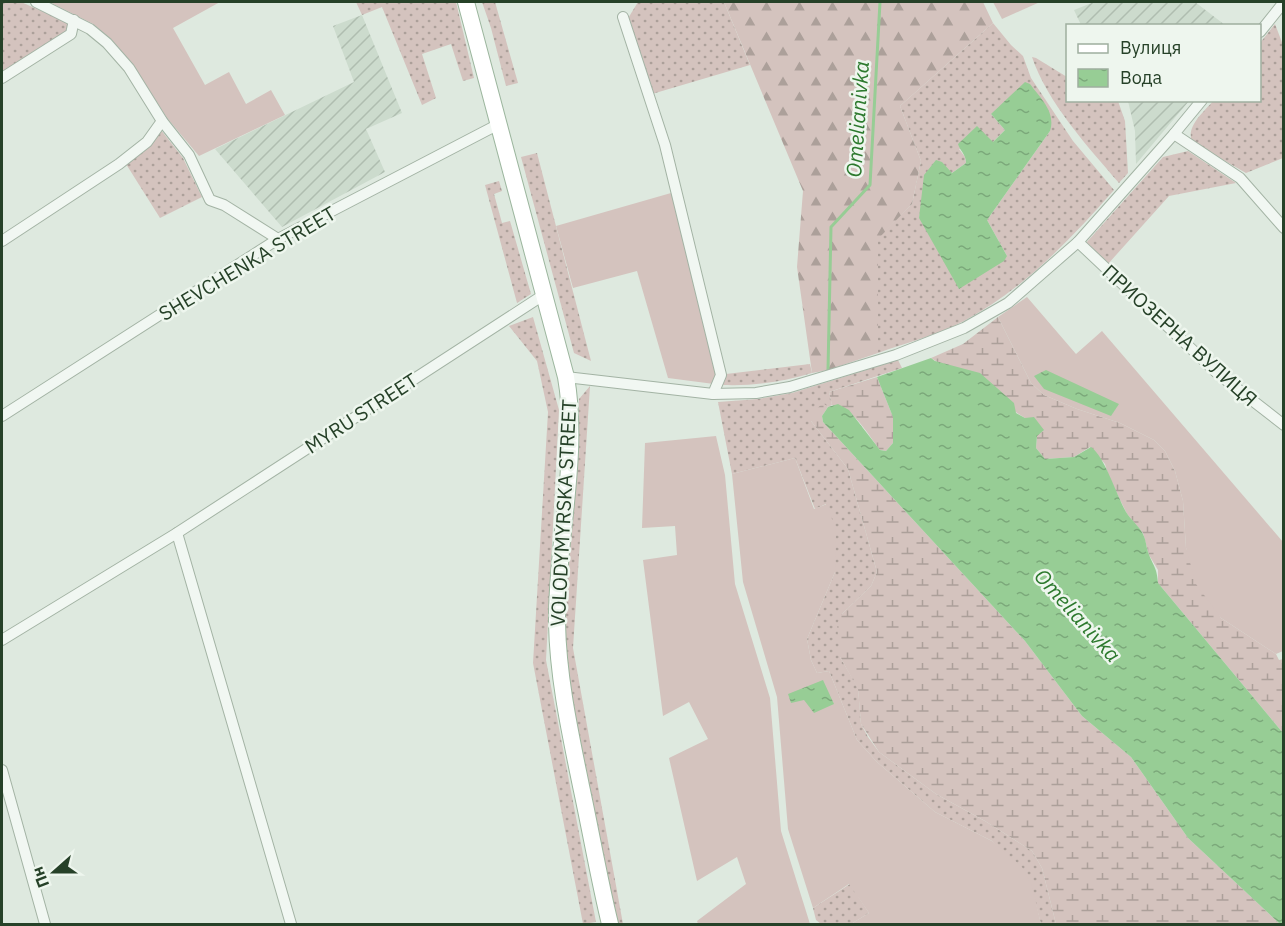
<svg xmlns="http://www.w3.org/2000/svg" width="1285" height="926" font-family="'IBM Plex Sans',sans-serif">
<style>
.industrial{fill:url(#industrial-furrows)}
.grass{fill:url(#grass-dots);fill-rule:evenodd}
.forest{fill:url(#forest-firs)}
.wetland{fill:url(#wetland-marsh)}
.garden{fill:#d4c3be}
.water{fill:url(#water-ripples)}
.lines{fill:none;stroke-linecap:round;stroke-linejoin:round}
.stream{stroke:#97cd95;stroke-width:3}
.minor-casing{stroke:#a3b3a4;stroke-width:12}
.primary-casing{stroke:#9cb69e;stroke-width:18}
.minor{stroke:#f1f7f2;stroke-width:10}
.primary{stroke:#fff;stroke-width:16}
.labels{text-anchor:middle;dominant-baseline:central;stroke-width:5;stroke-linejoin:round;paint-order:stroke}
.street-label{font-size:20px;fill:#264128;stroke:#eef6ee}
.water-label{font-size:21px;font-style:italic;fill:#2c792d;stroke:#eef6ee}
</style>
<defs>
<pattern id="industrial-furrows" width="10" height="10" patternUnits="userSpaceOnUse" patternTransform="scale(1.5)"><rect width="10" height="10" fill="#ccdbcd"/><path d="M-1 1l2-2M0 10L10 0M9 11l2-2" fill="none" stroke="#afbdb0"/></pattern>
<pattern id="grass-dots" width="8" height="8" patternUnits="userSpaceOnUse" patternTransform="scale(1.5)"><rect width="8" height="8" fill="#d4c3be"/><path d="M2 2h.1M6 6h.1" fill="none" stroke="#aca09a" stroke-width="1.8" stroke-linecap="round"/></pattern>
<pattern id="forest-firs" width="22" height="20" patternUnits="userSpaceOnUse" patternTransform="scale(1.5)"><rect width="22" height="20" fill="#d4c3be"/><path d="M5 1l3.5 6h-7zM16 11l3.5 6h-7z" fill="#aca09a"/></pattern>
<pattern id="wetland-marsh" width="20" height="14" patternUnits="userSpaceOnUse" patternTransform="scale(1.5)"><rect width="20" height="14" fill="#d4c3be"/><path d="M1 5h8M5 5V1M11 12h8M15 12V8" fill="none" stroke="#aca09a"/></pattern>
<pattern id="water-ripples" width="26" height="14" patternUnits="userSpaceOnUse" patternTransform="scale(1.5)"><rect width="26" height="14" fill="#97cd95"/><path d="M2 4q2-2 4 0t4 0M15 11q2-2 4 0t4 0" fill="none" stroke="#7ba87a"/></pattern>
</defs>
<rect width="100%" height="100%" fill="#dee9df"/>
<g class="industrial">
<polygon points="1094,2 1195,2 1225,25 1081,25 1074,10"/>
<polygon points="362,15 402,113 366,129 385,172 282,227 215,149 354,82 333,26"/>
<polygon points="1128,101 1189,101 1136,164 1135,131"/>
</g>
<g class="grass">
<polygon points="2,2 21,2 69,23 67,31 2,73"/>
<polygon points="356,2 456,2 474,78 463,81 451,44 422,54 436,98 422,105 382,7 362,15"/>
<polygon points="482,2 495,2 518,83 506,86 491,28"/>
<polygon points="638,2 724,2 750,65 652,94 627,20"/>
<path d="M993,23L1011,45L1023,56L1031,78L1073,141L1114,190C1070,240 1024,289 964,321C938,335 905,343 878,353V238L912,204L921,161L900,106ZM991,114L1050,131L987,220L1007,256L919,218L922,203L952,173L966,163L965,157L959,149L993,142L1005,130Z"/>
<path d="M1275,24L1283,45V158L1246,173L1192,142C1186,126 1203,113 1213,101L1260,100V43Z"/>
<path d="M1032,57L1036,58L1067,77L1068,100L1118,101L1125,121L1128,173L1119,183C1088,147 1047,102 1032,57Z"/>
<polygon points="161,130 183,158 202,197 160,218 126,164"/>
<polygon points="1188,151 1236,183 1169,196 1108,264 1086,243 1163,157"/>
<polygon points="537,153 591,361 574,353 521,157"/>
<polygon points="499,181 502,191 494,194 502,223 510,221 531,294 517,303 485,185"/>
<polygon points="533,317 559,410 546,660 596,922 583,924 533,663 548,412 537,361 509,326"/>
<polygon points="898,360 902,368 829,392 832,405 828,407 823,404 811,421 848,469 877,572 871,586 842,614 840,657 858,688 861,724 868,737 879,752 936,794 985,821 1032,851 1042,868 1056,924 1041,924 1031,886 992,841 935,812 877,762 857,740 829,671 817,673 811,660 807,639 835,572 826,504 815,509 795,458 732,474 718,402 758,399 792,393"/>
<path d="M810,364L812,373C782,382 755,386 723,385L726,374Z"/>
<polygon points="590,386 573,648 623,924 615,924 571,702 562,622 577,466 579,399"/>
<polygon points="850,884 869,913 851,924 821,924 816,920 813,908"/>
</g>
<polygon class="forest" points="724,2 983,2 993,23 900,106 921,161 912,204 878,239 878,353 828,370 812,373 797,267 803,191"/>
<g class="wetland">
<polygon points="998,317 1031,383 1044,395 1077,409 1120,423 1154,440 1165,451 1175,471 1183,501 1186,548 1221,618 1276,654 1279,660 1283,659 1283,733 1158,583 1158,570 1149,555 1143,533 1127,514 1109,477 1105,464 1090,447 1074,457 1045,459 1036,448 1037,436 1025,418 931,358 963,344"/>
<path d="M877,377L893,417V443L886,451L880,450C870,437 850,403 832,405L829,392Z"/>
<polygon points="823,403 828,407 822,416 823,422 1025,641 1082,716 1131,757 1188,838 1280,924 1056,924 1042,868 1032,851 985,821 936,794 879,752 861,724 858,689 840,657 837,624 842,614 871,586 877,572 848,469 811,421 811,414"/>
</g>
<g class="garden">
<polygon points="49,2 220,2 173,28 205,85 229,72 246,104 271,90 285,115 199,156 167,118 133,65 111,39 93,24"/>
<polygon points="993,2 1040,2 1002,19"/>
<polygon points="671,193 718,374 714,384 668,378 637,271 573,288 556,226"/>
<polygon points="1027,297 1076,354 1102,331 1283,542 1283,651 1276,654 1221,618 1196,584 1186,548 1183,501 1175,471 1165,451 1154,440 1120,423 1077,409 1044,395 1031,383 998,317"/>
<polygon points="716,436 725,475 735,584 770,698 781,831 810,924 698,924 697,921 746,884 737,857 697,881 669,758 708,739 689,702 663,716 643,560 677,555 675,526 642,528 645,443"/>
<polygon points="795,458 814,509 827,504 836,531 835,572 807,639 811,660 817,673 829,671 857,740 877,762 935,812 992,841 1022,867 1032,886 1041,924 851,924 869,913 849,884 813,908 788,829 777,697 743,582 732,474"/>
</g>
<g class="water">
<path d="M1025,82L1030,84C1041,99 1056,112 1050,131L987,220L1007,256L1004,261L959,289L919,218L924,175L936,160L942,162L952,173L966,163C966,154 960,151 958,144L977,126L993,142L1005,130L991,114Z"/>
<path d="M931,358L935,361L980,373L1014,403L1016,413L1025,418L1034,417L1044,430L1037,436L1036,448L1045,459L1074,457L1091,447C1105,457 1116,494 1126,512C1131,520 1139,526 1143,534C1146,540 1146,546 1148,552C1153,566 1157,567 1158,583L1283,733V924H1280L1188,838L1131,757L1082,716L1025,641L823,422L822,416L828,407L838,404L849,410L880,450L886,451L893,443V417L877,377Z"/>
<polygon points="1046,370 1119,404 1111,416 1044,389 1034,376"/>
<polygon points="823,680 834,704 814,713 804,700 791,703 788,694"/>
</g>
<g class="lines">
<polyline class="stream" points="828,370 831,227 870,185 880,2"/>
<defs>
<g id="minor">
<polyline points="36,2 90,29 107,43 129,68 162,121 189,155 210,200 224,205 278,239"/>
<polyline points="623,17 665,145 721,375 713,394"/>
<polyline points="1260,32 1284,2"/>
<polyline points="2,78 71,34 74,20"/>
<polyline points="1174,134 1202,100"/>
<polyline points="2,241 119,164 147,142 162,121"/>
<polyline points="1078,242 1217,373 1284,425"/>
<polyline points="566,377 713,394 756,393 790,387 896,355 964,328 1008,303 1078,242 1174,134 1240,178 1284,228"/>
<polyline points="2,416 278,239 499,124"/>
<polyline points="177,533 291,924"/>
<polyline points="2,640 177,533 545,294"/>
<polyline points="2,770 45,924"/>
</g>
<path id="primary" d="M466,2L566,377C580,458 556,541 557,623C558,678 570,732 581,786C591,832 599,879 610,924"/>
</defs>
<use href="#minor" class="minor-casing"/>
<use href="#primary" class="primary-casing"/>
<use href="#minor" class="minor"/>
<use href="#primary" class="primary"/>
</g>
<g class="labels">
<g class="street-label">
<text transform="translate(247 263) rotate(-31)">SHEVCHENKA STREET</text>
<text transform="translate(1180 335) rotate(42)">ПРИОЗЕРНА ВУЛИЦЯ</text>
<text transform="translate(361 413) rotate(-33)">MYRU STREET</text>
<text transform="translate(563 513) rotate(-87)">VOLODYMYRSKA STREET</text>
</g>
<g class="water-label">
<text transform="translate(857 119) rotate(-86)">Omelianivka</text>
<text transform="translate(1078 615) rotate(48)">Omelianivka</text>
</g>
</g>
<rect width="1285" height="926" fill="none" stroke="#264128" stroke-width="6"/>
<rect x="1066" y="24" width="195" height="78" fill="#eef6ee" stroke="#9eae9f" stroke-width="1.5"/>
<rect x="1078" y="44" width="30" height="9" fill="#ffffff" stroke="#9eae9f" stroke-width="1.5"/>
<text x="1120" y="54" font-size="18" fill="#264128">Вулиця</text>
<rect x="1078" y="69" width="30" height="18" fill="url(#water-ripples)" stroke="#9eae9f" stroke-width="1.5"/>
<text x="1120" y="84" font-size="18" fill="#264128">Вода</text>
<g transform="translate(54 872) rotate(249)" stroke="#eef6ee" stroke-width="4.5" paint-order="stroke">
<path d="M0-4.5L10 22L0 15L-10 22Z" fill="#264128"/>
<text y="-9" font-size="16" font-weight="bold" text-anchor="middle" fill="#264128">Пн</text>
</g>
</svg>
